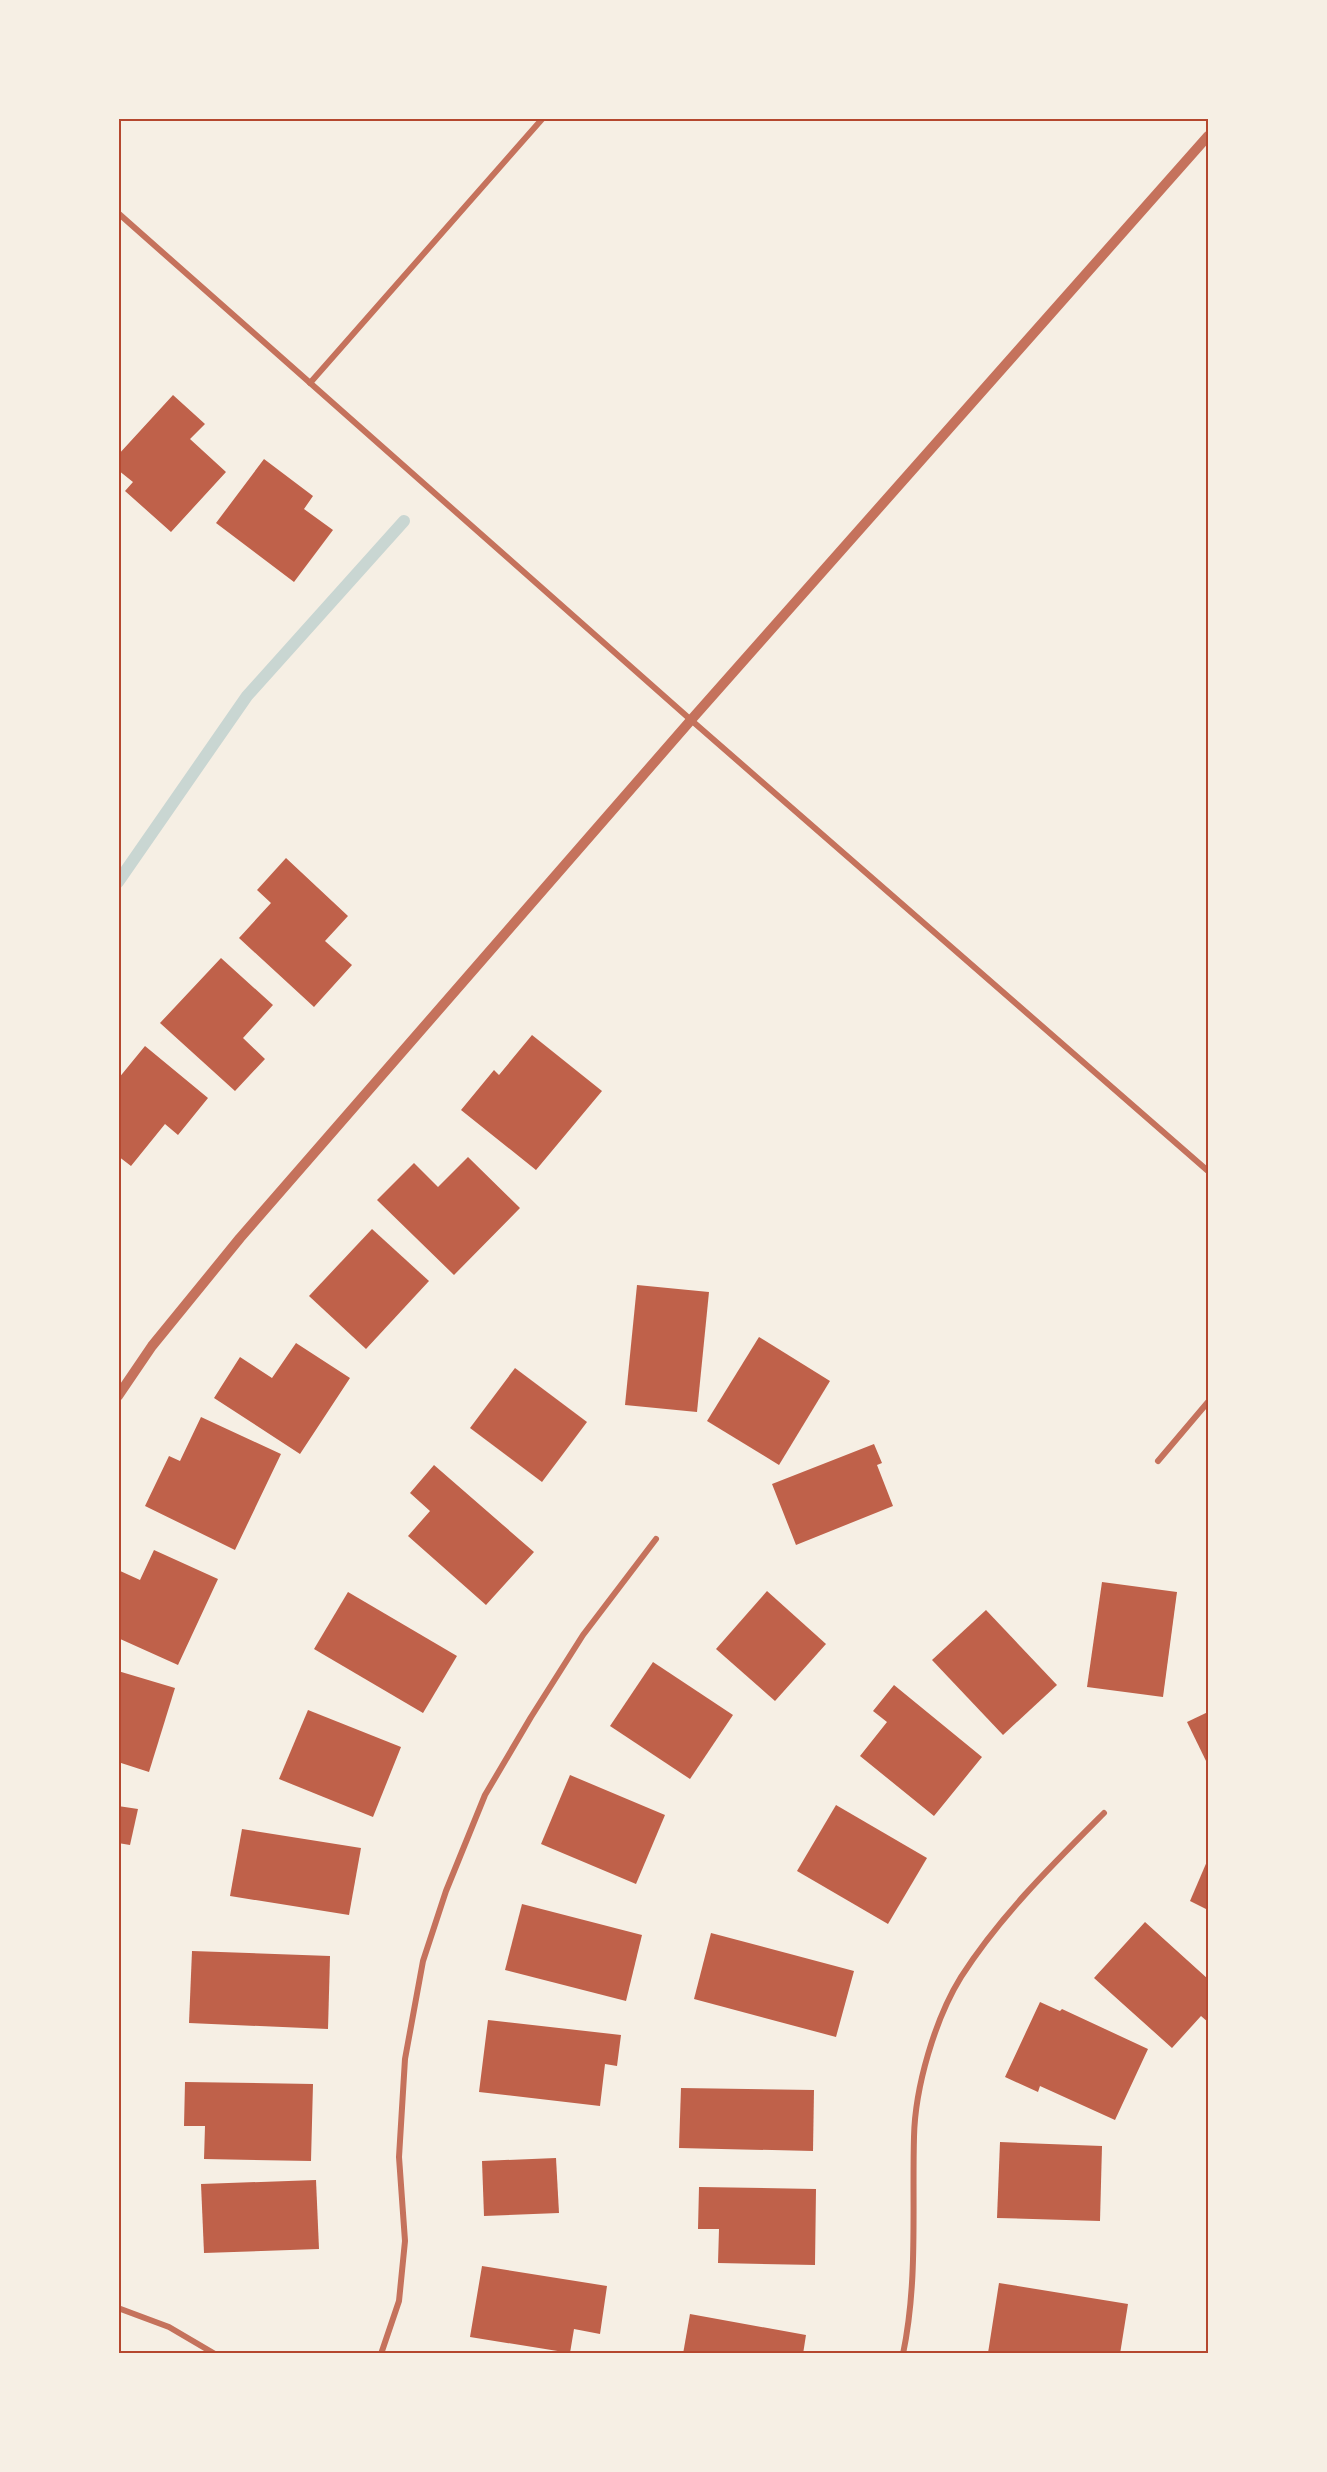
<svg xmlns="http://www.w3.org/2000/svg" width="1327" height="2472" font-family="Barlow,sans-serif">
<style>
.lines{fill:none;stroke-linecap:round;stroke-linejoin:round}
.stream{stroke:#c9d6d2;stroke-width:12}
.building{fill:#bf614a}
.minor{stroke:#c5725c;stroke-width:6}
.tertiary{stroke:#c5725c;stroke-width:10}
.neatline{fill:none;stroke:#b5482f;stroke-width:2}
</style>
<rect width="100%" height="100%" fill="#f6efe4"/>
<g class="lines">
<polyline class="stream" points="118,882 247,696 404,521"/>
</g>
<g class="building">
<polygon points="173,395 205,424 190,439 226,472 171,532 125,491 133,482 118,470 118,455"/>
<polygon points="264,459 313,496 304,509 333,530 294,582 216,523"/>
<polygon points="286,858 348,916 325,941 352,965 314,1007 239,938 271,903 257,890"/>
<polygon points="221,958 273,1005 243,1038 265,1059 235,1091 160,1023"/>
<polygon points="532,1035 602,1091 536,1170 461,1110 494,1070 499,1075"/>
<polygon points="145,1046 208,1098 178,1135 165,1124 131,1166 118,1156 118,1079"/>
<polygon points="468,1157 520,1208 454,1275 377,1200 414,1163 438,1187"/>
<polygon points="372,1229 429,1281 366,1349 309,1296"/>
<polygon points="637,1285 709,1292 697,1412 625,1405"/>
<polygon points="759,1337 830,1381 779,1465 707,1421"/>
<polygon points="296,1343 350,1378 300,1454 214,1398 240,1357 272,1378"/>
<polygon points="515,1368 587,1422 542,1482 470,1428"/>
<polygon points="201,1417 281,1454 235,1550 145,1506 169,1456 180,1461"/>
<polygon points="874,1444 882,1463 877,1465 893,1506 796,1545 772,1484"/>
<polygon points="434,1465 534,1552 486,1605 408,1536 430,1511 410,1493"/>
<polygon points="154,1550 218,1579 178,1665 118,1638 118,1570 140,1580"/>
<polygon points="1102,1582 1177,1592 1163,1697 1087,1687"/>
<polygon points="767,1591 826,1644 775,1701 716,1649"/>
<polygon points="348,1592 457,1656 423,1713 314,1649"/>
<polygon points="986,1610 1057,1685 1003,1735 932,1660"/>
<polygon points="653,1662 733,1715 690,1779 610,1726"/>
<polygon points="118,1671 175,1688 149,1772 118,1762"/>
<polygon points="894,1685 982,1757 934,1816 860,1756 887,1722 873,1711"/>
<polygon points="308,1710 401,1747 373,1817 279,1779"/>
<polygon points="1208,1712 1208,1765 1187,1722"/>
<polygon points="570,1775 665,1815 636,1884 541,1844"/>
<polygon points="836,1805 927,1858 888,1924 797,1871"/>
<polygon points="118,1806 138,1809 130,1845 118,1843"/>
<polygon points="242,1829 361,1848 349,1915 230,1896"/>
<polygon points="1208,1859 1208,1910 1190,1901"/>
<polygon points="522,1904 642,1935 626,2001 505,1970"/>
<polygon points="1145,1922 1208,1979 1208,2022 1201,2016 1172,2048 1094,1978"/>
<polygon points="711,1933 854,1971 836,2037 694,1999"/>
<polygon points="192,1951 330,1956 328,2029 189,2023"/>
<polygon points="1040,2002 1060,2011 1062,2009 1148,2049 1115,2120 1040,2086 1038,2092 1005,2077"/>
<polygon points="488,2020 621,2035 617,2066 605,2064 600,2106 479,2092"/>
<polygon points="185,2082 313,2084 311,2161 204,2159 205,2126 184,2126"/>
<polygon points="681,2088 814,2090 813,2151 679,2148"/>
<polygon points="1000,2142 1102,2146 1100,2221 997,2218"/>
<polygon points="556,2158 559,2213 484,2216 482,2161"/>
<polygon points="316,2180 319,2249 204,2253 201,2184"/>
<polygon points="699,2187 816,2189 815,2265 718,2263 719,2229 698,2229"/>
<polygon points="482,2266 607,2286 600,2334 574,2329 570,2353 470,2337"/>
<polygon points="999,2283 1128,2304 1120,2354 988,2353"/>
<polygon points="690,2314 806,2335 803,2354 683,2354"/>
</g>
<g class="lines">
<g class="minor">
<polyline points="118,213 691,720 1208,1171"/>
<polyline points="310,383 543,118"/>
<polyline points="1158,1461 1208,1402"/>
<polyline points="118,2308 169,2327 215,2354"/>
<polyline points="381,2354 399,2301 405,2241 399,2157 405,2059 423,1961 446,1891 485,1795 531,1717 583,1635 656,1539"/>
<path d="M903,2354C918,2282 912,2209 914,2137C915,2087 935,2019 961,1977C1000,1916 1053,1864 1104,1813"/>
</g>
<polyline class="tertiary" points="118,1396 152,1346 240,1238 691,720 1208,136"/>
</g>
<rect width="1327" height="2472" fill="none" stroke="#f6efe4" stroke-width="240"/>
<rect x="120" y="120" width="1087" height="2232" class="neatline"/>
</svg>
